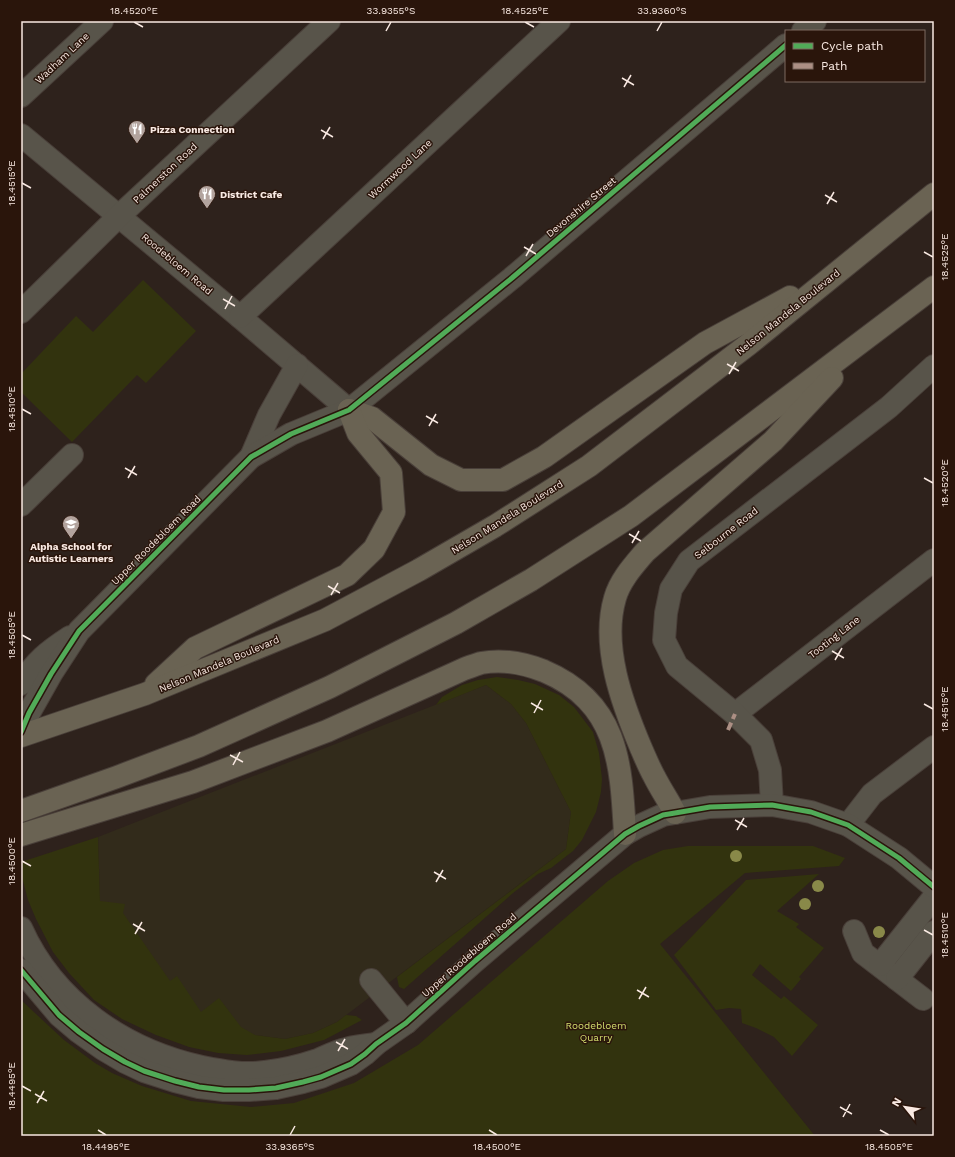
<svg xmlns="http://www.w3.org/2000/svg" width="955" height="1157" font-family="'Work Sans',sans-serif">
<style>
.commercial{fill:#322b1b}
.green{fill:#32330e}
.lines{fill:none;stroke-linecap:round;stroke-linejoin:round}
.minor-casing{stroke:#493f39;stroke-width:24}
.highway-casing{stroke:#493f39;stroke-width:24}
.minor{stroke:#58544a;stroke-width:22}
.highway{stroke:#6a6353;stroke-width:22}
.quiet{stroke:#ac8f84;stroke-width:4;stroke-dasharray:8 4;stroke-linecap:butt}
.cycleway-casing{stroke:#2a150b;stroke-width:8}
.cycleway{stroke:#51ab58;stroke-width:5}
.tree{fill:#898949}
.ticks{fill:none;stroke:#f9e9e2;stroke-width:1.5}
.labels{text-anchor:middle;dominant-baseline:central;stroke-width:3;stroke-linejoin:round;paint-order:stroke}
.street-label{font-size:10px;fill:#f9e9e2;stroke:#2a150b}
.poi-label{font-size:10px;font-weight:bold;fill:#f9e9e2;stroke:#2a150b;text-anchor:start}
.park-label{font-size:10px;fill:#d3de6e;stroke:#2a150b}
.neatline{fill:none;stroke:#f9e9e2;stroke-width:1.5}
.ticks-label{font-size:10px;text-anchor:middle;fill:#f9e9e2}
</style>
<rect width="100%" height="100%" fill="#2e221c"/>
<polygon class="commercial" points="486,685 511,704 526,723 571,812 566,849 337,1022 313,1033 285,1039 255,1035 191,1015 100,901 98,837"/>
<g class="green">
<polygon points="143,280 196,331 146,383 137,375 72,442 21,392 21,374 76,316 93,332"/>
<polygon points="497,677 518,680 535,684 559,695 574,707 593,732 599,753 602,779 601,792 596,812 582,840 573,851 551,868 538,874 513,893 404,989 399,987 397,977 566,849 571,812 526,723 511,704 486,685 436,705 442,697 462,685 478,680"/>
<polygon points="98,837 100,901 125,904 123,913 170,981 177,976 201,1012 219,998 241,1027 255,1035 285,1039 313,1033 337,1022 346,1015 356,1016 362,1020 324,1040 281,1051 247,1055 218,1053 189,1047 156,1035 122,1019 94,1000 69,973 53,952 36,919 28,900 21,873 21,862"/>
<polygon points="688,846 813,846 845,858 839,866 745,873 660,944 815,1136 21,1136 21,1000 64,1040 95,1063 112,1073 142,1086 191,1101 251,1107 294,1103 354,1083 418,1045 608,881 634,863 663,850"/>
<polygon points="819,874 777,911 799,924 796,927 824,948 799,977 801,979 791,991 760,964 752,975 781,999 784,996 818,1025 792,1056 774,1037 756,1028 742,1023 741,1009 729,1008 716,1010 674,955 746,880"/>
</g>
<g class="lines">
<defs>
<g id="minor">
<polyline points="803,31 815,21"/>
<polyline points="21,96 102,21"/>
<polyline points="21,135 240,317 349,410"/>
<polyline points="21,312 119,216 329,21"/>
<polyline points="240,317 559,21"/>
<polyline points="251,457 269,415 297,365"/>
<polyline points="21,505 72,455"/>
<path d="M21,684C36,661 47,652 70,637"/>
<polyline points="735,714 934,560"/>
<polyline points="21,732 29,713 51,674 79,631 251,457 291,434 349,410 512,278 786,45"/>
<polyline points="772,805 770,770 761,740 735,714 677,666 664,640 666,613 671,589 689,561 889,407 934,366"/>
<polyline points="848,825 872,794 934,747"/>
<path d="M21,928C54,1002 124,1050 202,1067C222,1071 244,1075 265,1072C284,1070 300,1066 318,1060C327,1056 336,1051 346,1049C356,1046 366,1045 376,1044"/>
<polyline points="854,931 863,953 923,999"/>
<polyline points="880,965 934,897"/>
<polyline points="21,970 59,1015 79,1032 103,1049 125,1062 144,1071 175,1081 199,1087 224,1090 249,1090 276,1088 303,1082 321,1077 351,1064 365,1054 376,1044 406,1023 475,961 625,834 639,826 663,815 675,813 710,807 772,805 811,812 848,825 899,858 934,887"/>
<polyline points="897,979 934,932"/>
<polyline points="371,980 406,1023"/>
</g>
<g id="highway">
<polyline points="349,410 372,418 431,465 461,480 503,480 544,457 705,343 790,297"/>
<polyline points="156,684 195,648 347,575 374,549 394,512 391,473 358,433 349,410"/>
<polyline points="21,736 145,694 325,620 419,570 495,526 589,466 749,344 934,194"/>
<polyline points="21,811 117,777 199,746 330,687 456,623 531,580 631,516 934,287"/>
<path d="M675,813C668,800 660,788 654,776C649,767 645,757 641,748C622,703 601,646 615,598C620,580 634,565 645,552L773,441L832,378"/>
<path d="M21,835L193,782L327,731L464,669C469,667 475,665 481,663C502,659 524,663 544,671C619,703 621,764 625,834"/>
</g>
</defs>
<use href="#minor" class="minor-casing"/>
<use href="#highway" class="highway-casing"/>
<use href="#minor" class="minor"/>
<use href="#highway" class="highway"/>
<polyline class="quiet" points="728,730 735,714"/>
<defs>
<g id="cycleway">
<polyline points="21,732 29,713 51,674 79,631 251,457 291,434 349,410 512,278 786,45"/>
<polyline points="21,970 59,1015 79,1032 103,1049 125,1062 144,1071 175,1081 199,1087 224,1090 249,1090 276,1088 303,1082 321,1077 351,1064 365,1054 376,1044 406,1023 475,961 625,834 639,826 663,815 675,813 710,807 772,805 811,812 848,825 899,858 934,887"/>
</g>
</defs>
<use href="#cycleway" class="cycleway-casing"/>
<use href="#cycleway" class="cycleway"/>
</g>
<g class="tree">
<circle cx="736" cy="856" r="6"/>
<circle cx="818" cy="886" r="6"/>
<circle cx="805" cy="904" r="6"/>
<circle cx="879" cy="932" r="6"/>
</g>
<path class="ticks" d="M134,22L143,27M525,22L534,27M386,31L391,22M657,31L662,22M622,78L634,85M624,87L631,75M321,130L333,137M323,139L330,127M22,183L31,188M825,195L837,202M827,204L834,192M524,247L536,254M924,252L933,257M526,256L533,244M223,299L235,306M225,309L232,296M727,364L739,371M729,374L736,362M22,409L31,414M426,416L438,423M429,426L436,414M125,468L137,475M128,478L135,466M924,478L933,483M629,534L641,541M632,543L639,531M328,586L340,593M331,595L338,583M22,635L31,640M832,651L844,658M835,660L842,648M531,703L543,710M924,704L933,709M534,713L541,700M230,755L243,762M233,765L240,752M735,820L747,827M737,830L744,818M22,861L31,866M434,872L446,879M436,882L443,870M133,924L145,931M924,930L933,935M135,934L142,922M637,990L649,997M639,999L646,987M336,1042L348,1049M338,1051L345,1039M22,1086L31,1091M35,1094L47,1101M37,1103L44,1091M840,1107L852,1114M843,1117L850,1104M98,1130L106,1135M489,1130L497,1135M880,1130L889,1135M290,1135L295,1126"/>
<defs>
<symbol id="restaurant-pin" viewBox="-11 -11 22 30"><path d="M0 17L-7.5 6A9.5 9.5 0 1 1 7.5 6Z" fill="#b2a39d" stroke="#2a150b"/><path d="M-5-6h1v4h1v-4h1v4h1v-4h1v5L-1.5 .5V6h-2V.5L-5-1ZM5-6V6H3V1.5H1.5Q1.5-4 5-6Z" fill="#fff"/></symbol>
<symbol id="school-pin" viewBox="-11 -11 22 30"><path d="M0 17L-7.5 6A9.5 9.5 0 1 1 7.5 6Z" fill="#b2a39d" stroke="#2a150b"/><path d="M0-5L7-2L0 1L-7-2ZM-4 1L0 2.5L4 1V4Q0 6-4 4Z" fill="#fff"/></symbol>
</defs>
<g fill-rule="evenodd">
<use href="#restaurant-pin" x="127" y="119" width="20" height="27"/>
<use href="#restaurant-pin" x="197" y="184" width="20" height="27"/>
<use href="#school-pin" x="61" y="514" width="20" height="27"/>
</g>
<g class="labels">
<g class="street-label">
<text transform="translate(62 58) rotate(-43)">Wadham Lane</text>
<text transform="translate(400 169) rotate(-43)">Wormwood Lane</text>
<text transform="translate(165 173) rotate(-43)">Palmerston Road</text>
<text transform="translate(581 207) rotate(-40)">Devonshire Street</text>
<text transform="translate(177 264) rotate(40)">Roodebloem Road</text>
<text transform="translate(788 312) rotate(-39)">Nelson Mandela Boulevard</text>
<text transform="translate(507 517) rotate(-32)">Nelson Mandela Boulevard</text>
<text transform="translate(726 533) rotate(-38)">Selbourne Road</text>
<text transform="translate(156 540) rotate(-45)">Upper Roodebloem Road</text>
<text transform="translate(834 637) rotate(-38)">Tooting Lane</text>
<text transform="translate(219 664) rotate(-23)">Nelson Mandela Boulevard</text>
<text transform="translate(469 955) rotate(-41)">Upper Roodebloem Road</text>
</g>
<g class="poi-label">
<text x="150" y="129">Pizza Connection</text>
<text x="220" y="194">District Cafe</text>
<text x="71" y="546" text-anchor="middle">Alpha School for<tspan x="71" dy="12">Autistic Learners</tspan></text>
</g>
<g class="park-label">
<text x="596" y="1025">Roodebloem<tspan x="596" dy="12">Quarry</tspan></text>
</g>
</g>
<rect width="955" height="1157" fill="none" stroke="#2a150b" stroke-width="44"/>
<rect x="785" y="30" width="140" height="52" fill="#2a150b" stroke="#7d6a61"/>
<rect x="793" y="43" width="20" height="6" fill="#51ab58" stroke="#7d6a61"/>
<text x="821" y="50" font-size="12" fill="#f9e9e2">Cycle path</text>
<rect x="793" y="63" width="20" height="6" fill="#ac8f84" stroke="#7d6a61"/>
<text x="821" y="70" font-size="12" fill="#f9e9e2">Path</text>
<g transform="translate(905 1107) rotate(300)" stroke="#2a150b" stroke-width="3" paint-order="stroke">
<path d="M0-3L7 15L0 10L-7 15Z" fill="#f9e9e2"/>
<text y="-6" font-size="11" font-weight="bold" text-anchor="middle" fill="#f9e9e2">N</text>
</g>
<rect x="22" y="22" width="911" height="1113" class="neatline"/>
<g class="ticks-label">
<text x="134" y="14">18.4520°E</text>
<text x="391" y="14">33.9355°S</text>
<text x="525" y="14">18.4525°E</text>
<text x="662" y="14">33.9360°S</text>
<text transform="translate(11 183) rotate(-90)" y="4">18.4515°E</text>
<text transform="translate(944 257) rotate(-90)" y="4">18.4525°E</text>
<text transform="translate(11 409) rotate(-90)" y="4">18.4510°E</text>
<text transform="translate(944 483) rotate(-90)" y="4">18.4520°E</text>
<text transform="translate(11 635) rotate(-90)" y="4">18.4505°E</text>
<text transform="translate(944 709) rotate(-90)" y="4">18.4515°E</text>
<text transform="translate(11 861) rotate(-90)" y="4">18.4500°E</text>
<text transform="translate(944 935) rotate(-90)" y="4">18.4510°E</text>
<text transform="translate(11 1086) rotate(-90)" y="4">18.4495°E</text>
<text x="106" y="1150">18.4495°E</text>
<text x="290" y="1150">33.9365°S</text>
<text x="497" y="1150">18.4500°E</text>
<text x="889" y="1150">18.4505°E</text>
</g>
</svg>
